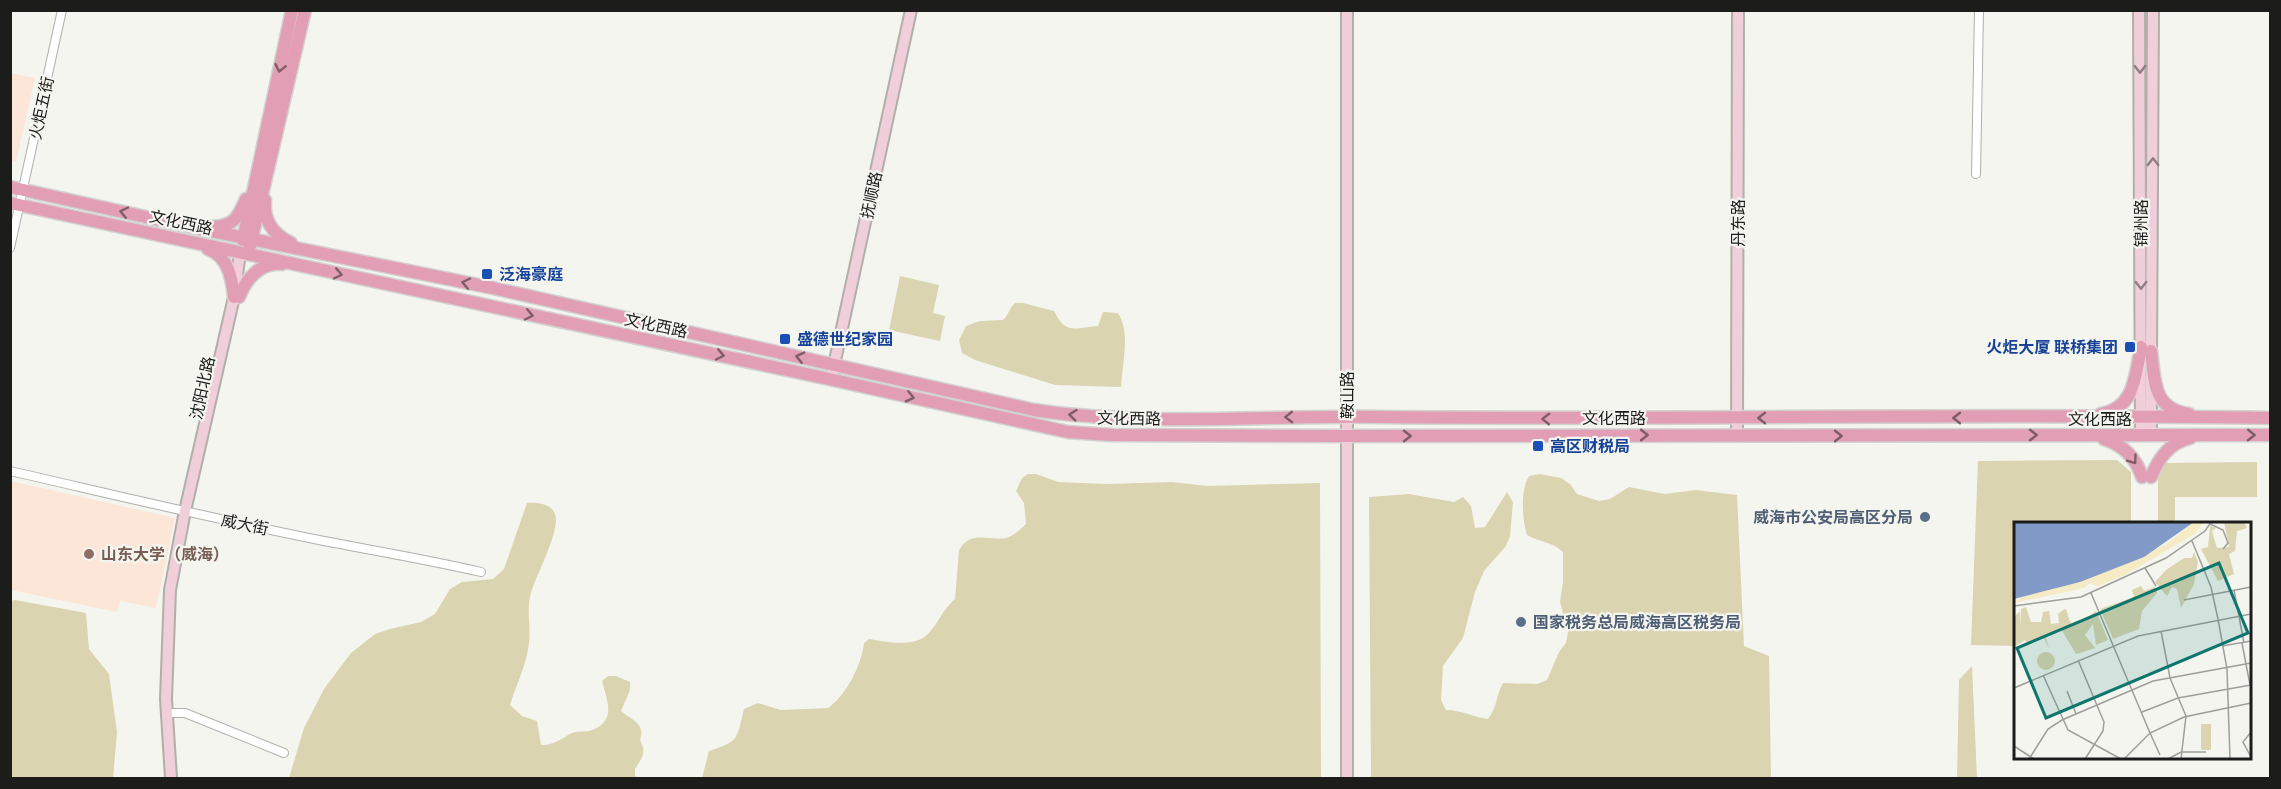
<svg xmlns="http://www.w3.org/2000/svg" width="2281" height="789" font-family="'IBM Plex Sans','Noto Sans SC',sans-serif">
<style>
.education{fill:#fbe6d8}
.green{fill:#dad4b0}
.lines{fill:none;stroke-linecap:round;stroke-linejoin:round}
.street-casing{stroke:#b0afab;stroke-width:10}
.secondary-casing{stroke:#b0afab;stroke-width:14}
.primary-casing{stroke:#d2d2d1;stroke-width:15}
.street{stroke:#fff;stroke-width:8}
.secondary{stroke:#f0cfda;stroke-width:10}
.primary{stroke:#e29eb4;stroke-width:12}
.oneway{stroke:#7f5d67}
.oneway2{stroke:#917e84}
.transit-dot{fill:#1a4fb4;stroke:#f5f5f0;stroke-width:2}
.service-dot{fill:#5c6f8a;stroke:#f5f5f0;stroke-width:2}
.education-dot{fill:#8d6e63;stroke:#f5f5f0;stroke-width:2}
.labels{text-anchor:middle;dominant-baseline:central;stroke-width:4.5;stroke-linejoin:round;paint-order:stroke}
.street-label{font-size:16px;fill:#1c1c1a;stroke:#f5f5f0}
.transit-label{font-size:16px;font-weight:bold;fill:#164399;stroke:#f5f5f0;text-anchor:start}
.service-label{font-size:16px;font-weight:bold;fill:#4e5e75;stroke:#f5f5f0;text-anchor:end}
.education-label{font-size:16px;font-weight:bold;fill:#785e54;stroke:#f5f5f0;text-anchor:start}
.inset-road{fill:none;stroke:#9e9e9a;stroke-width:1.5}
.view{fill:#0f766e;fill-opacity:0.15;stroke:#0f766e;stroke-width:3}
.inset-edge{fill:none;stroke:#1c1c1a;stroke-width:3}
</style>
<rect width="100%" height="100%" fill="#f5f5f0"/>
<g class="education">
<polygon points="11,73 35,78 16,162 11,160"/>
<polygon points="11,481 175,518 156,608 120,601 117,612 11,590"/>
</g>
<g class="green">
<polygon points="900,276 939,285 933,313 945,316 940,341 889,330"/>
<path d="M1015,303H1023L1054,311C1066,335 1073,328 1098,326L1103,312L1118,313C1131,333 1122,364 1121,387L1055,385L975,360L962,353L959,340L966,326L980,321L1003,320C1009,315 1009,308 1015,303Z"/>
<polygon points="2117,460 2131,472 2131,523 2016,524 2015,646 1971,645 1978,461"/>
<polygon points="2257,462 2257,497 2175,497 2175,523 2158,523 2158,477 2164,463"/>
<path d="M1028,474H1036L1058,482L1106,484L1172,482L1207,486L1320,483L1321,778H702L709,751C740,741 736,740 744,709L758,703L781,710L828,708C846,696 862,664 864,643L869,639C887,642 915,648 929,633C939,622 943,609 955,599L959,550C971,530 987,541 1006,538C1013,536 1021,529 1026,524L1024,503L1016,491L1022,478Z"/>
<path d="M1540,474L1561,478L1570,484L1577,494L1599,501L1610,499L1629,487L1665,494L1696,490L1737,495L1744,646L1769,656L1771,778H1371L1369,497L1409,494L1454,502L1463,497L1471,506L1475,528L1485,527L1507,492L1513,502L1510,536L1506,546L1484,571L1475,592L1463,638L1443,666L1441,700L1446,710C1461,710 1473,717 1488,719C1497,708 1496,695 1503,683L1537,684L1547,680L1559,652L1566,643L1568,632L1560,602L1563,582V552C1553,542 1539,542 1527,535C1522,518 1520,491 1529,476Z"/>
<path d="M527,503C536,502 552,504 555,514C561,530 536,575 531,593C526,608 531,627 529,643C527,664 516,685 510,705L522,716L537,721L541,745C553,746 562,738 572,733C579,730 585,733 592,730C617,721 607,700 602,681L608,676H616L630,682V690L621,711C632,720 646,724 640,740C647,753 642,758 635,769V776L640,778H289L304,728L324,689L351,653L375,634L390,629L421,622L435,614L450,589L462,582L493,579L504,569Z"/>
<polygon points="15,600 86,613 89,649 109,674 117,732 113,778 11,778 10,601"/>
<polygon points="1972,666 1977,778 1957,778 1959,680"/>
</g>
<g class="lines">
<defs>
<g id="street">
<polyline points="1976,174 1979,10"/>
<polyline points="10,248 62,10"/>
<path d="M10,471C115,495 219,520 324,541C376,551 429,560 481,572"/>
<polyline points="167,713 185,713 284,753"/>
</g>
<g id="secondary">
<polyline points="2139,10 2141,435"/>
<polyline points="2151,357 2153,10"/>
<polyline points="831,379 911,10"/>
<polyline points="1737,435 1738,10"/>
<polyline points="2151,435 2151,376"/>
<polyline points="171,778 166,699 170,590 185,511 234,297 240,253"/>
<polyline points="1347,778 1347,10"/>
</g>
<g id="primary">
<path d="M10,187L191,227L493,288L1034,410C1147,427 1267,415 1382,417C1678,420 1974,413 2270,418"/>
<path d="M265,200C263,221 273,234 291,243"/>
<polyline points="10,203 820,377 1068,432 1112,435 1330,436 2270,435"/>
<path d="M212,227C234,226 238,218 246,199"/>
<polyline points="243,240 292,10"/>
<polyline points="250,246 305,10"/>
<path d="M208,249C228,256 232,278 234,297"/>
<path d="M239,297C246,279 260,262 282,264"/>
<path d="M2151,351C2155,380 2152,409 2189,414"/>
<path d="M2101,414C2135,408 2135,376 2141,347"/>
<path d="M2104,439C2123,445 2136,458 2142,477"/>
<path d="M2151,477C2159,458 2169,443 2190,438"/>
</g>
</defs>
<use href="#street" class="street-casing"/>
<use href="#secondary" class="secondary-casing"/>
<use href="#primary" class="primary-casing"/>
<use href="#street" class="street"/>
<use href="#secondary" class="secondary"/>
<use href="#primary" class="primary"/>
</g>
<defs><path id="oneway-chevron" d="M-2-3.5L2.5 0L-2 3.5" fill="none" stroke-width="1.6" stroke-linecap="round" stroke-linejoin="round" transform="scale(1.5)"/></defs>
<g class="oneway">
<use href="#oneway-chevron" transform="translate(280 68) rotate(102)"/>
<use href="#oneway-chevron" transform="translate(124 212) rotate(-168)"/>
<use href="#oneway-chevron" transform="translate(338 274) rotate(12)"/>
<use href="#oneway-chevron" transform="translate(466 283) rotate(-168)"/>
<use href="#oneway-chevron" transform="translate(529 315) rotate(12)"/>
<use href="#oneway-chevron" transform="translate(720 355) rotate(12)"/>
<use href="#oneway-chevron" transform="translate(800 357) rotate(-167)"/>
<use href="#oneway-chevron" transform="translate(910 397) rotate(13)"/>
<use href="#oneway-chevron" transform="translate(1073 415) rotate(-174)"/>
<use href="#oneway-chevron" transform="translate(1289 417) rotate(179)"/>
<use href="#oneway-chevron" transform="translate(1762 418) rotate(180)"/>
<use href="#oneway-chevron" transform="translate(1957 418) rotate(180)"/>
<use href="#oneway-chevron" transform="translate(1546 419) rotate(-179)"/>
<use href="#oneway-chevron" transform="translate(1644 435)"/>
<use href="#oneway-chevron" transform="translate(2033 435)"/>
<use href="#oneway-chevron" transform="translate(2251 435) rotate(1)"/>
<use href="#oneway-chevron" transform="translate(1407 436)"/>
<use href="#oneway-chevron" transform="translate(1838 436)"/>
<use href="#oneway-chevron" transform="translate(2133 460) rotate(54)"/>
</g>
<g class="oneway2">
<use href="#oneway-chevron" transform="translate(2140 69) rotate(89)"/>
<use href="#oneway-chevron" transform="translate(2153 162) rotate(-90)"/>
<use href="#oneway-chevron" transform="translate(2141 285) rotate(90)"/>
</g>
<g class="transit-dot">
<rect x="481" y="268" width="12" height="12" rx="3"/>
<rect x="779" y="333" width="12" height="12" rx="3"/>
<rect x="2124" y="341" width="12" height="12" rx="3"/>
<rect x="1532" y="440" width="12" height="12" rx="3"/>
</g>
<g class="service-dot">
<circle cx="1925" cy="517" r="6"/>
<circle cx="1521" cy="622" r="6"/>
</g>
<circle class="education-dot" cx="89" cy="554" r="6"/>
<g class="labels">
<g class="street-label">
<text transform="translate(41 108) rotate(-78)">火炬五街</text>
<text transform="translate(871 195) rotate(-78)">抚顺路</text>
<text transform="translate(181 222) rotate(12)">文化西路</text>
<text transform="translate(1738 223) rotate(-90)">丹东路</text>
<text transform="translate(2141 223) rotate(-90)">锦州路</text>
<text transform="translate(656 325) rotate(12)">文化西路</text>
<text transform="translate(202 388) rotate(-78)">沈阳北路</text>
<text transform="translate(1347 395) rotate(-90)">鞍山路</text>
<text transform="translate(1129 418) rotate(1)">文化西路</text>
<text x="1614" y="418">文化西路</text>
<text x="2100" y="419">文化西路</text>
<text transform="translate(245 524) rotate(12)">威大街</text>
</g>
<g class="transit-label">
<text x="499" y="274">泛海豪庭</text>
<text x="797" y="339">盛德世纪家园</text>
<text x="2118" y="347" text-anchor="end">火炬大厦 联桥集团</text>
<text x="1550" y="446">高区财税局</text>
</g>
<g class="service-label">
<text x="1913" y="517">威海市公安局高区分局</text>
<text x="1533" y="622" text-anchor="start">国家税务总局威海高区税务局</text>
</g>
<g class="education-label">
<text x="101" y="554">山东大学（威海）</text>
</g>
</g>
<g transform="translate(2014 522)">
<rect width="237" height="237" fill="#f5f5f0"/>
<path d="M210,0H230L233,6L223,9L221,29L215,32L220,52L204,59L187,27L194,25L196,4L202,6L198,9L203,26L215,25ZM180,30L184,40L180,62L167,86L163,67L158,65L153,74L141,60L152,48L170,36H178ZM127,64L130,69L141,65L143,71L128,89L125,107L99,117L86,87L120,75L118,68ZM12,85L17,100H27L29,90L35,89L37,102L45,101L44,92L49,88L52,87L56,100L61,103L82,89L94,118L82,123L79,102L71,113L81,126L66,131L62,132L47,107L31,113L35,126L29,115L13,122L11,118L0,125V95L6,89L7,106V87ZM23 139a9 9 0 1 1 18 0a9 9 0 1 1-18 0ZM187,202H197V228H187Z" fill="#dad4b0"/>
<path d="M180,0H189L182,11L111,53L84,64L76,61L70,66L0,81L9,74L91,50L153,22Z" fill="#f5ebc5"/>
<path d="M0,0H180L130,35L66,60L0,77Z" fill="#829ac7"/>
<path class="inset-road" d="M196,2L209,8L214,21L209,27M178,19L197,65L204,97M131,46L142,64M220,68L230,121M77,71L136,211M170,78L237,65M0,84L67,75L152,36L191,9L197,0M204,97L213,147L216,237M147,109L156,156L172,194L167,237M228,121L236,163M208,124L237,119M64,138L90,200L89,209L71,237M29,153L54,208L107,237M0,166L124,114L237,92M53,169L62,192M128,190L164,176L237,163M237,210L229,220L237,235M136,211L146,233M0,224L20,237M15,237L34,207L48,198L139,159L237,141M110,237L136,211L170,195L237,181M154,237L167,230H192"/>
<path class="view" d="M205,41L234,111L32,196L3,126Z"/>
<rect width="237" height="237" class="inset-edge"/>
</g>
<rect width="2281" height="789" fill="none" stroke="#1c1c1a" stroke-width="24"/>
</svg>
